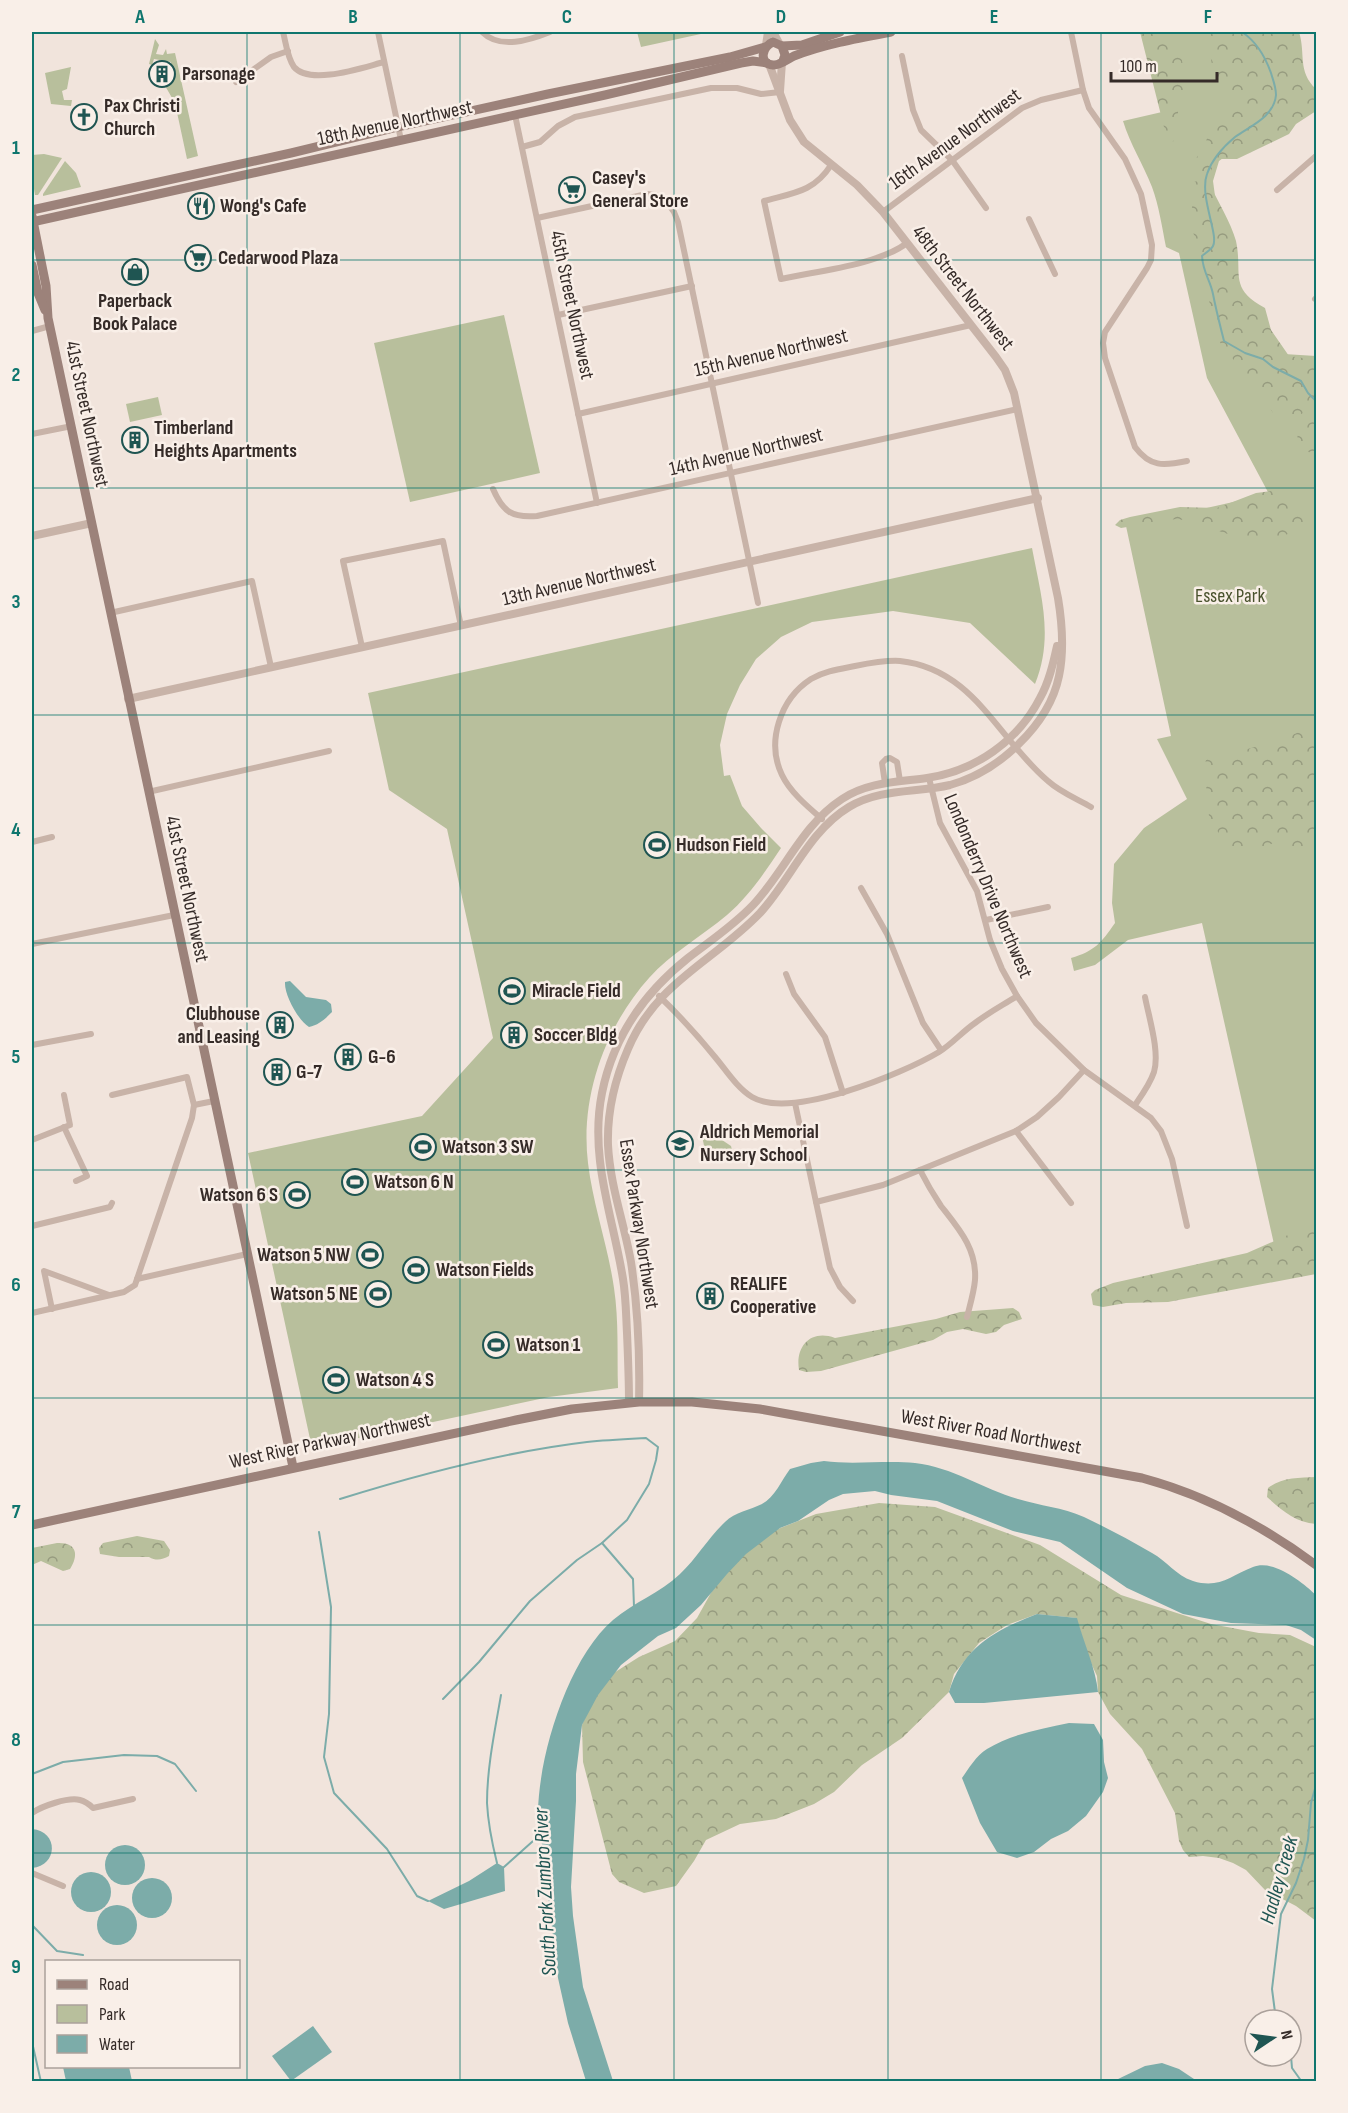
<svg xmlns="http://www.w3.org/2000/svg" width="1348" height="2113" font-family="'Sofia Sans Condensed',sans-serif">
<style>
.green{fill:#b8bf9c}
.forest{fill:url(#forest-crowns)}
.water{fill:#7caca9}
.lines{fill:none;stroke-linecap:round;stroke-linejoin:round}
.stream{stroke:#7caca9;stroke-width:2}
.minor{stroke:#c8b3a8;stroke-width:6}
.tertiary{stroke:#c8b3a8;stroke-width:8}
.secondary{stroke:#9c827a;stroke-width:9}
.grid{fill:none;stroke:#0f766e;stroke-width:1.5;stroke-opacity:0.55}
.labels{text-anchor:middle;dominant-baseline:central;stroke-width:5;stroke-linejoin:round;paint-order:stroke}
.poi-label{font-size:20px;font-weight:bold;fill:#352b28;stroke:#f9efe8;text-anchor:start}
.street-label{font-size:20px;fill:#352b28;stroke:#f9efe8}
.park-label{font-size:20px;fill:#49522d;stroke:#f9efe8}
.water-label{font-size:21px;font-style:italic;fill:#1f5552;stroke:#f9efe8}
.neatline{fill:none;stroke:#0f766e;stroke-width:2}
.grid-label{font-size:20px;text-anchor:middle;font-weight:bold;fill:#0f766e}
</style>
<defs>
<pattern id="forest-crowns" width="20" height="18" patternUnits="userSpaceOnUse" patternTransform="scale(1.5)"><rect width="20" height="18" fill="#b8bf9c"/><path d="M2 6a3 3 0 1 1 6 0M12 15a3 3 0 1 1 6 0" fill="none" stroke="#969b7f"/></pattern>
</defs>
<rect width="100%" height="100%" fill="#f1e4dc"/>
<g class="green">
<polygon points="637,32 710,32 641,47"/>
<path d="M1144,32H1287L1302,100L1219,161L1213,181L1217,211L1237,296L1284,354L1316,356V1253L1278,1262L1202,923L1128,940L1095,965L1074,971L1071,958C1095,951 1101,943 1115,923L1112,903L1114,864L1144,828L1187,799L1157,739L1171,736L1126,526L1269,494L1207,378L1179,253L1166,247C1162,227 1159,206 1152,187C1143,164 1130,144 1123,121L1162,112Z"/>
<polygon points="155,39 159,45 156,54 163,55 166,49 167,54 175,53 198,156 187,159 175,103 164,84 165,77 170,77 171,62 154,59 152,65 149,64"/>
<polygon points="71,67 67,89 62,91 64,100 72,100 71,106 51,104 45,73"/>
<polygon points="44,154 62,158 38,195 35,195 32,177 32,155"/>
<polygon points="65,161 76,173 81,187 43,196 43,194"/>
<polygon points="504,315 540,473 410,502 374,343"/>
<polygon points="158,397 162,415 130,422 126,404"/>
<path d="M1032,548C1041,596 1054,637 1035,684L970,623L893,611L812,622L781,637L756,659L740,685L727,714L720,745L724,776L730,775L742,806L761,828L781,848C765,872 749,896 727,915C701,937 671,953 649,978C605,1027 580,1097 588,1163C593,1205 608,1246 614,1288C619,1321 617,1355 618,1388L549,1397L312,1448L248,1153L422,1116L493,1038L447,829L389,790L368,693Z"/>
<polygon points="713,1134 731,1146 732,1150 706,1155 702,1136"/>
</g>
<g class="forest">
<polygon points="1140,32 1168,32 1167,36 1171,43 1180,50 1186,81 1178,104 1178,122 1173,142 1167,139"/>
<path d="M1207,32H1299C1306,54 1297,71 1316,89V111L1296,124L1289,134L1237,159H1220L1214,164L1210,173L1202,175L1194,173L1192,165L1205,144L1214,119L1231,108L1233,99L1231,93H1226C1210,78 1211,52 1207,32Z"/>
<path d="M1199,181L1208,182C1217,199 1231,223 1236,241C1243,274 1228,288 1265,308L1271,330L1289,356L1316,360V396L1301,415L1289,419L1276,417L1246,374L1221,345L1210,309L1207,274L1189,220L1194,199L1189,191L1192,182Z"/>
<polygon points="1316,417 1316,457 1300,446 1297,438 1300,428"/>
<path d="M1273,491C1288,495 1312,508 1311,526L1307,529L1258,542L1248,541L1190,521L1176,519L1121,528L1115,525L1120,520L1130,517L1180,507L1217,508L1256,493Z"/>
<polygon points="1302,731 1316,732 1316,846 1292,851 1277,841 1252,854 1235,853 1223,846 1215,824 1209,816 1206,784 1202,775 1206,760 1213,754 1236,752 1274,742"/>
<polygon points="1316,1226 1316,1274 1168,1302 1126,1303 1103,1307 1093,1305 1091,1294 1095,1290 1113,1283 1247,1253 1288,1235"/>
<path d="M1013,1308L1019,1312L1022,1319L1004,1325L996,1332L986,1334L963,1329L947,1332L933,1340L821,1371L806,1372L799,1370C795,1346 811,1329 835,1338L936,1319L960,1312Z"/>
<path d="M1316,1477V1524C1295,1522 1283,1511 1267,1497L1268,1488C1282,1477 1299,1478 1316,1477Z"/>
<polygon points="879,1503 935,1507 1040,1545 1121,1595 1211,1624 1259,1633 1290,1635 1316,1647 1316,1921 1296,1906 1265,1890 1246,1870 1233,1863 1219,1858 1203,1856 1189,1857 1183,1850 1179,1841 1175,1813 1142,1749 1110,1714 1098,1692 1097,1676 1090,1661 1076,1618 1037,1614 1007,1625 979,1643 954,1674 949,1692 902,1738 862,1765 834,1792 814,1804 776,1819 740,1824 706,1840 694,1861 676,1886 644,1893 619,1882 612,1874 583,1762 582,1725 601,1681 639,1657 675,1641 697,1618 712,1591 735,1561 760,1536 816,1514"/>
<path d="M137,1536L164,1541L170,1550L169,1556C162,1560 156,1561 149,1557H119L100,1554L99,1548L103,1543Z"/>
<path d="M57,1543C77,1542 79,1555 70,1569L63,1571L41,1561L32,1565V1548Z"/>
</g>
<g class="water">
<path d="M290,981L306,997L326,1000L331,1004L332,1012C325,1019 319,1025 309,1027C298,1020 284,995 285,982Z"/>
<path d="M824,1461C853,1465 886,1460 915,1463C952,1467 983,1489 1018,1499C1040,1506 1062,1507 1084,1517C1107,1528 1130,1540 1152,1553C1167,1561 1175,1575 1193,1581C1219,1589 1230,1576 1253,1567C1274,1559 1302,1582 1316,1595V1640L1301,1630L1286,1625L1231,1623L1183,1614L1127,1588L1060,1542L1013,1531L937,1501L891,1495L875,1491L843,1494L829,1500L798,1521L780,1528L746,1554L727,1574L701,1605L676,1628L658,1636L621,1665L598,1695L582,1725L576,1774V1801L571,1887L573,1916L583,1987L613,2081H586L568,2023L558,1978L538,1812C539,1754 568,1659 613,1620C634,1602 660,1593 680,1574C697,1558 708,1538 725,1522C735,1512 750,1510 762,1504C775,1497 781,1481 790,1469L811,1463Z"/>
<path d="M1037,1614L1077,1618C1083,1641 1096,1669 1098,1692L984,1703H955L949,1692C963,1647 996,1630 1037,1614Z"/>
<path d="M1069,1723L1094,1724L1103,1740L1104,1762L1108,1778L1103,1792L1086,1816L1068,1831L1051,1839L1034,1852L1017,1858L997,1852L980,1823L962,1778C969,1768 976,1756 987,1749C1011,1734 1041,1729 1069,1723Z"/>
<path d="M32,1829C59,1831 58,1866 32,1868Z"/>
<circle cx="125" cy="1865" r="20"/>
<polygon points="497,1863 504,1867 505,1891 444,1909 428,1901 469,1881"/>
<circle cx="91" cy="1892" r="20"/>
<circle cx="152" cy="1898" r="20"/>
<circle cx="117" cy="1925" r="20"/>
<polygon points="313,2026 332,2052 291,2081 272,2056"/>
<polygon points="1162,2063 1179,2069 1197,2081 1114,2081 1145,2066"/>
<polygon points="63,2067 129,2067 132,2081 66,2081"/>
</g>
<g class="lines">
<g class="stream">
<path d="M1242,32C1257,42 1265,56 1271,73C1273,80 1276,87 1276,95C1274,117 1250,126 1235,137C1223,147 1212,159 1207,174C1199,196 1219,235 1213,246C1211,250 1205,253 1202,256C1203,273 1210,279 1213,294C1216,310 1220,325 1224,341L1245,353L1263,359L1273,367L1301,381L1308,393L1316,401"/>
<path d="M340,1499C420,1474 503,1452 587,1442C606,1440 627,1439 646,1438L658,1447L656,1460L649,1484L627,1520L602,1543L577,1560L530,1601L479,1662L443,1699"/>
<polyline points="319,1532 331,1607 329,1714 324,1757 334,1793 387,1849 417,1896 428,1901"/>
<polyline points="602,1543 633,1579 634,1607"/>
<polyline points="32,1774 63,1762 124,1755 157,1756 175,1764 196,1791"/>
<path d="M497,1863C492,1843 488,1823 487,1803C487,1767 495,1730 501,1695"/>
<polyline points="504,1867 542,1833"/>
<polyline points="32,1925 57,1951 83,1955"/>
<polyline points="1276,2020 1272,1989 1281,1914 1296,1883 1304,1859 1308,1840 1311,1803 1316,1785"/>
<polyline points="32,2042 41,2082"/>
<polyline points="1291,2056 1292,2068 1302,2082"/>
</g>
<g class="minor">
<path d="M283,32C286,43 287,57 294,67C310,86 364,67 384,62"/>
<polyline points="378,32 401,140"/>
<path d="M482,32C500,50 530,40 550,32"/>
<path d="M1071,32L1083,90L1089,108L1125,159L1141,194L1152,245L1151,260L1147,268L1105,332L1103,343L1105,358L1135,447C1150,467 1163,466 1187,461"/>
<polyline points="902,56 913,110 921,130 952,160 986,208"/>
<polyline points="236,82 271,57 288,51"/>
<polyline points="515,115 597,503"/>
<polyline points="522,147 540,142 558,126 575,117 711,88 737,88 761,94 780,92"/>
<path d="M831,165C814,192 793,193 764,201L781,279C817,271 878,265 907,243"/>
<polyline points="1277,190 1316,156"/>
<polyline points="883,212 1022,108 1041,100 1083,90"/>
<polyline points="537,218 647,194 656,195 667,202 674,212 678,222 758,603"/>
<polyline points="1029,219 1055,274"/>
<polyline points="1315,299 1316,298"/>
<polyline points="558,315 692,286"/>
<polyline points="32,331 50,326"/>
<polyline points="578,414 971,325"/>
<polyline points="32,434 72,426"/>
<path d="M493,489C503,512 512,518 537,516L1018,409"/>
<polyline points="110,613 252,581 271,667"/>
<polyline points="362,647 343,561 443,541 461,626"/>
<polyline points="929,778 940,823 977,891 990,940 1002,969 1017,996 1036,1023 1084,1070 1151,1118 1161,1131 1172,1159 1187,1226"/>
<polyline points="885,783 882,763 886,759 890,758 897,762 900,781"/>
<polyline points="148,792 329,751"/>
<path d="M822,819C808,807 790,792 782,775C766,742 780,699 811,679C825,671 840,669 855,666C870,663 885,660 900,661C974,669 997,738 1048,781C1060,792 1077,799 1091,807"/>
<polyline points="32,842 52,837"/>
<polyline points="861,888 887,934 923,1023 941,1050"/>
<polyline points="986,920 1048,907"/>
<polyline points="32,944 174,915"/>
<polyline points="786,974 794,994 825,1037 843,1093"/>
<path d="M659,996C679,1015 697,1035 715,1057C726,1070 737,1088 752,1097C791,1120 902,1074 939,1052C952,1044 962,1032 975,1023C988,1013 1003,1005 1017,996"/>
<polyline points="32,1045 91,1034"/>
<polyline points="795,1103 830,1268 840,1287 853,1301"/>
<polyline points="194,1105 214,1101"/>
<path d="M1135,1105C1142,1095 1150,1084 1154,1072C1160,1052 1149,1018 1145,997"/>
<polyline points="64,1127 87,1176 76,1181"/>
<polyline points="1016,1131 1071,1203"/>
<polyline points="32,1140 70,1125 64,1095"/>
<path d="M920,1170C926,1182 933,1194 941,1206C959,1229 977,1249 975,1280C974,1292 970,1305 967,1317"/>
<polyline points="816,1202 883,1185 1016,1131 1037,1117 1059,1097 1084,1070"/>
<polyline points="32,1226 110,1207 112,1203"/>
<polyline points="137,1279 247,1254"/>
<polyline points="52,1309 44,1271 109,1295"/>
<polyline points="32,1313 124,1292 135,1285 192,1118 194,1105 187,1077 112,1095"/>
<path d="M32,1813C42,1806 68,1797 80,1800C84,1801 90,1805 93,1808L133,1799"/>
<polyline points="32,1873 63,1886"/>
</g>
<g class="tertiary">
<polyline points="773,32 779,43"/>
<polyline points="766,45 768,32"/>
<polyline points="780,91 782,62"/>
<polyline points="32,536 92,523"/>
<polyline points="128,699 1038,498"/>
<path d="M639,1402C640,1356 638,1308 631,1262C624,1223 610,1185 608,1145C607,1112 615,1079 628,1049C656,982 713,962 760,913C791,879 809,831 849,807C880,788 917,793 950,785C998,772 1049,725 1059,676C1064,652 1062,622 1058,598L1014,393L1005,370L996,357L883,212L857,185L804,142L790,120L769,64"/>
<path d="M629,1403C629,1379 628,1356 627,1333C626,1315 626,1297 623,1279C613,1217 589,1157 602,1093C613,1038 644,993 688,958C710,941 733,926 753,905C785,871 802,825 842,799C867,782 898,782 927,778C975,771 1018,741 1040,698C1049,682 1053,664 1057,646"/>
</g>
<g class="secondary">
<polyline points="782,46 802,45 840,32"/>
<path d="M783,61L785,55L782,46L773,42C762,46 758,64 773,65C779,66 788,59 794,56C825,44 859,38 891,32"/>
<polyline points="32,210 291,153 398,127 548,94 730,57 765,47"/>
<polyline points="32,216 46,286 48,318 293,1467"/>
<polyline points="32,222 605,95 741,63 753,61 767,63"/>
<polyline points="32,265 38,293 45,310"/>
<path d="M32,1525L516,1420L572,1409L639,1402H692L760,1409L1142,1478C1206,1495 1263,1526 1316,1565"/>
</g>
</g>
<path class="grid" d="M247,32V2082M460,32V2082M674,32V2082M888,32V2082M1101,32V2082M32,260H1316M32,488H1316M32,715H1316M32,943H1316M32,1170H1316M32,1398H1316M32,1625H1316M32,1853H1316"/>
<defs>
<symbol id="building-ring" viewBox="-11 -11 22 22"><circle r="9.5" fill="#f9efe8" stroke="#1f5552" stroke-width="1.5"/><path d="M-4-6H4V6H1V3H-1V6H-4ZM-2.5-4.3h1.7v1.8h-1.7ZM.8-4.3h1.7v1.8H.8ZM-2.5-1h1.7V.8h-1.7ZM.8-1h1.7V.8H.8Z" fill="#1f5552"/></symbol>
<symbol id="church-ring" viewBox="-11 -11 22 22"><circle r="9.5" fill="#f9efe8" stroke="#1f5552" stroke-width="1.5"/><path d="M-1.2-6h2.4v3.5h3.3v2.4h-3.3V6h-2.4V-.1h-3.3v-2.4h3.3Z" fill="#1f5552"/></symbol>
<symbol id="supermarket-ring" viewBox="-11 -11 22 22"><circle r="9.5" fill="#f9efe8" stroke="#1f5552" stroke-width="1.5"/><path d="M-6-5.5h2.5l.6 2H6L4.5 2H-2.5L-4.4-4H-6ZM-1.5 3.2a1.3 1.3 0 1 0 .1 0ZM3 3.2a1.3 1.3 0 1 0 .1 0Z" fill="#1f5552"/></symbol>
<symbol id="restaurant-ring" viewBox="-11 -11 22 22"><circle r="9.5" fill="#f9efe8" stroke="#1f5552" stroke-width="1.5"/><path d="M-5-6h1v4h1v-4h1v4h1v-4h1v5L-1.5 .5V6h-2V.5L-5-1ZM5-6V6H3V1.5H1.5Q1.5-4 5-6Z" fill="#1f5552"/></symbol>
<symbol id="shop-ring" viewBox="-11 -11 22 22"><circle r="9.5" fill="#f9efe8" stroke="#1f5552" stroke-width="1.5"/><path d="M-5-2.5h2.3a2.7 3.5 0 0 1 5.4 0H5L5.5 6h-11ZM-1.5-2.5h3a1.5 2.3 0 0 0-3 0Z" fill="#1f5552"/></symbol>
<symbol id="stadium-ring" viewBox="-11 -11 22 22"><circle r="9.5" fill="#f9efe8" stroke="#1f5552" stroke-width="1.5"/><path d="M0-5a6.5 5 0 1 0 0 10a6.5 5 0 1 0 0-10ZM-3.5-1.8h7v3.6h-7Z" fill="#1f5552"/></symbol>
<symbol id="school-ring" viewBox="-11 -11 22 22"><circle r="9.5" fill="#f9efe8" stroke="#1f5552" stroke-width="1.5"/><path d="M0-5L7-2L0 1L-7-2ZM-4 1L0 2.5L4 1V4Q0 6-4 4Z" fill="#1f5552"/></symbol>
</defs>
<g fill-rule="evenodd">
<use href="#building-ring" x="147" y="59" width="30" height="30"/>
<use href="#church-ring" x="69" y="102" width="30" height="30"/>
<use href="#supermarket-ring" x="557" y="175" width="30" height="30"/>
<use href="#restaurant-ring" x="186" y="191" width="30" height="30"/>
<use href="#supermarket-ring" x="183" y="243" width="30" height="30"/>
<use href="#shop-ring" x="120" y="257" width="30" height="30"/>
<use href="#building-ring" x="120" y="425" width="30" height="30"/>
<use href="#stadium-ring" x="642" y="830" width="30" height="30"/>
<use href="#stadium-ring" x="497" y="976" width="30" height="30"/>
<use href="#building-ring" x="265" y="1010" width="30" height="30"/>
<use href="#building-ring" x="499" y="1020" width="30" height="30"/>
<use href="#building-ring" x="333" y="1042" width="30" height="30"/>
<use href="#building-ring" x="262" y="1057" width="30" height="30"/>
<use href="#school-ring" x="665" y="1129" width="30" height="30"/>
<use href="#stadium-ring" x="408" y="1132" width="30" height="30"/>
<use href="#stadium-ring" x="340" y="1167" width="30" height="30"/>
<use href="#stadium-ring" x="282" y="1180" width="30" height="30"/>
<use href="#stadium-ring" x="355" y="1240" width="30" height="30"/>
<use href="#stadium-ring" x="401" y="1255" width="30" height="30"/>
<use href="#stadium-ring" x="363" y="1279" width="30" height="30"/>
<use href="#building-ring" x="695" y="1281" width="30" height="30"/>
<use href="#stadium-ring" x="481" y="1330" width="30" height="30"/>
<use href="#stadium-ring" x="321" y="1365" width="30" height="30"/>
</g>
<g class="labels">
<g class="poi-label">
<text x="182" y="74">Parsonage</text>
<text x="104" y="106">Pax Christi<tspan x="104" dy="23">Church</tspan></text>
<text x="592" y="178">Casey's<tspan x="592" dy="23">General Store</tspan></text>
<text x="220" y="206">Wong's Cafe</text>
<text x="218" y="258">Cedarwood Plaza</text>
<text x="135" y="301" text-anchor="middle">Paperback<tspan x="135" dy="23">Book Palace</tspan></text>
<text x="154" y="428">Timberland<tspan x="154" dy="23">Heights Apartments</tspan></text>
<text x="676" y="845">Hudson Field</text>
<text x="532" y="991">Miracle Field</text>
<text x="260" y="1014" text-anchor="end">Clubhouse<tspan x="260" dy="23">and Leasing</tspan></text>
<text x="534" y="1035">Soccer Bldg</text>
<text x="368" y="1057">G-6</text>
<text x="296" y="1072">G-7</text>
<text x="700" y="1132">Aldrich Memorial<tspan x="700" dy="23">Nursery School</tspan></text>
<text x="442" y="1147">Watson 3 SW</text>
<text x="374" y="1182">Watson 6 N</text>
<text x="278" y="1195" text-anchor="end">Watson 6 S</text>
<text x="350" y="1255" text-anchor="end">Watson 5 NW</text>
<text x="436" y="1270">Watson Fields</text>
<text x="730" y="1284">REALIFE<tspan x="730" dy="23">Cooperative</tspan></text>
<text x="358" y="1294" text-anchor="end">Watson 5 NE</text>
<text x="516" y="1345">Watson 1</text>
<text x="356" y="1380">Watson 4 S</text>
</g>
<g class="street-label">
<text transform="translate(395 123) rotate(-12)">18th Avenue Northwest</text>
<text transform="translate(955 139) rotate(-36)">16th Avenue Northwest</text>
<text transform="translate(963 288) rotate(52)">48th Street Northwest</text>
<text transform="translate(572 305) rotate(78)">45th Street Northwest</text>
<text transform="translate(771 353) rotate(-13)">15th Avenue Northwest</text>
<text transform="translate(87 414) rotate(78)">41st Street Northwest</text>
<text transform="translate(746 452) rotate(-13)">14th Avenue Northwest</text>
<text transform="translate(579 582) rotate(-13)">13th Avenue Northwest</text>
<text transform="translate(988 886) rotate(67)">Londonderry Drive Northwest</text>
<text transform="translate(187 889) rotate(78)">41st Street Northwest</text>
<text transform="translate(639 1224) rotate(81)">Essex Parkway Northwest</text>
<text transform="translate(991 1432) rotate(10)">West River Road Northwest</text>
<text transform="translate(330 1441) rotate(-12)">West River Parkway Northwest</text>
</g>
<g class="park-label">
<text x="1230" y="596">Essex Park</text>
</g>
<g class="water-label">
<text transform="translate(1279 1880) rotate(-74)">Hadley Creek</text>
<text transform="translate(545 1892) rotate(-93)">South Fork Zumbro River</text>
</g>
</g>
<rect width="1348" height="2113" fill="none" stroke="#f9efe8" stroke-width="66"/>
<rect x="45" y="1960" width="195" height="108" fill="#f9efe8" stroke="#aba19b" stroke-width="1.5"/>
<rect x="57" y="1980" width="30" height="9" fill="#9c827a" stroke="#aba19b" stroke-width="1.5"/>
<text x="99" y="1990" font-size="18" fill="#352b28">Road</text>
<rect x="57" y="2005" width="30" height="18" fill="#b8bf9c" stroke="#aba19b" stroke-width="1.5"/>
<text x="99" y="2020" font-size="18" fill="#352b28">Park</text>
<rect x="57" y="2035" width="30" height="18" fill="#7caca9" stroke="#aba19b" stroke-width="1.5"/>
<text x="99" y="2050" font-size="18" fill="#352b28">Water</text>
<g transform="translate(1273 2038) rotate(77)"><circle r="28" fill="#f9efe8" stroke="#aba19b" stroke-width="1.5"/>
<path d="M0-4.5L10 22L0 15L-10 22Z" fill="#1f5552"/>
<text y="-9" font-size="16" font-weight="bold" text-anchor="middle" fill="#352b28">N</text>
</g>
<path d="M1111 72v9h106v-9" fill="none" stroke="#352b28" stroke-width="3"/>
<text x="1120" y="72" font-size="18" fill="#352b28" stroke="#f9efe8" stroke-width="4.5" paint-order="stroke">100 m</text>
<rect x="33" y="33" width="1282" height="2047" class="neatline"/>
<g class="grid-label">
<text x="140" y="23">A</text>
<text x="353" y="23">B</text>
<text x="567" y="23">C</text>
<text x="781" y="23">D</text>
<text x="994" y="23">E</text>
<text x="1208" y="23">F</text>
<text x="16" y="154">1</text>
<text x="16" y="381">2</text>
<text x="16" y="608">3</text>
<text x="16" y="836">4</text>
<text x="16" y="1063">5</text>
<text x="16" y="1291">6</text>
<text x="16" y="1518">7</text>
<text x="16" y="1746">8</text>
<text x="16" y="1973">9</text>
</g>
</svg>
